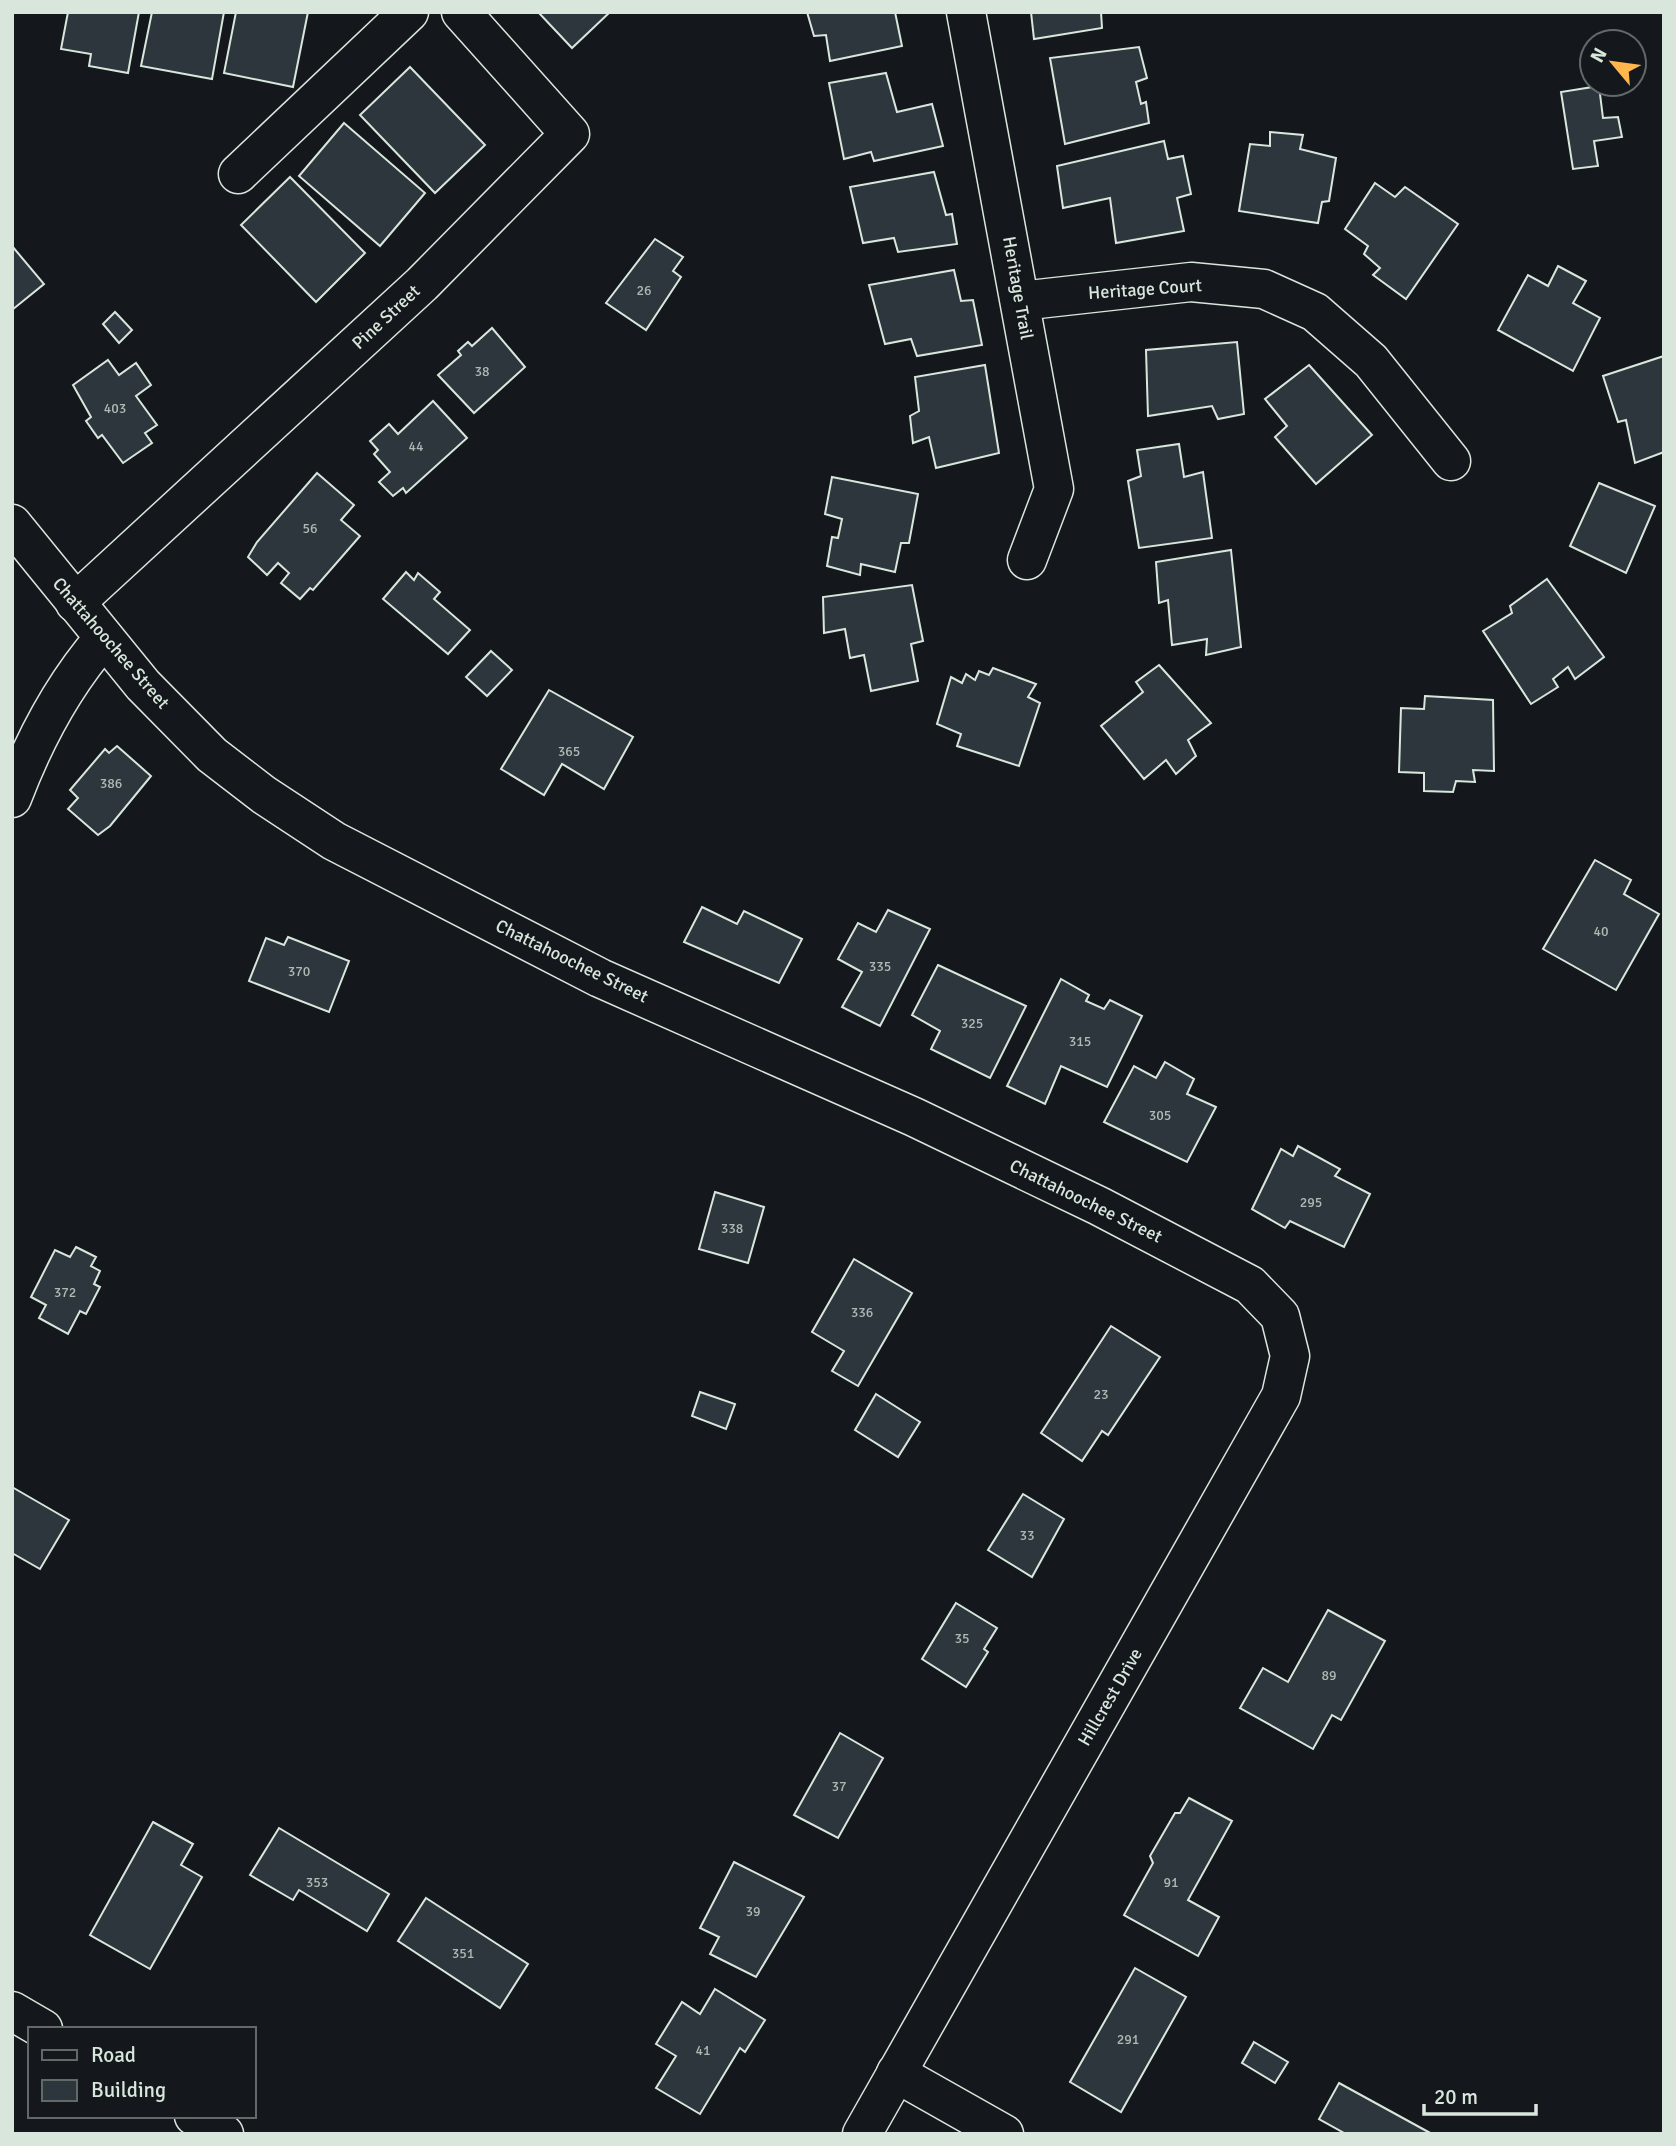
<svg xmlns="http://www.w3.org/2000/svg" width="1676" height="2146" font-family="Signika,sans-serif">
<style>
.building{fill:#2c363c;stroke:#d8e6dc;stroke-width:2}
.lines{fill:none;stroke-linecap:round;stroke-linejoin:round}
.minor-casing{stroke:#d8e6dc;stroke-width:41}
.minor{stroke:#14181c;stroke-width:38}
.labels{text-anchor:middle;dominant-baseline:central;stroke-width:5;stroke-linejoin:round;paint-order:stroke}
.number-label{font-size:14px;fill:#adbab4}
.street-label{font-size:18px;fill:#d8e6dc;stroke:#14181c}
</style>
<rect width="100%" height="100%" fill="#14181c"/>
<g class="building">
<polygon points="68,12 139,12 128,73 89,66 91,54 61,49"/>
<polygon points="152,12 224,12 212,79 141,66"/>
<polygon points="236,12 308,12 293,87 224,73"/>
<polygon points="538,12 610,12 572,48"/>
<polygon points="807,12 895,12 902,46 830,61 826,35 814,36"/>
<polygon points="1031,12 1101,12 1102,28 1034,39"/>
<polygon points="1139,47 1147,78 1136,82 1141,104 1146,102 1149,123 1065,144 1050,58"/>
<polygon points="410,67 485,145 435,193 360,115"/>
<polygon points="886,73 897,112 932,104 943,146 874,161 871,152 844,159 829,83"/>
<polygon points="1599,86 1603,118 1618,117 1622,137 1594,141 1598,166 1573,169 1561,92"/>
<polygon points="344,123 425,193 380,246 299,176"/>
<polygon points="1270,132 1303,135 1300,149 1336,158 1329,201 1322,202 1318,223 1239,211 1250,144 1270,146"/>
<polygon points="1164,141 1168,159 1183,156 1191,194 1177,198 1184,231 1116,243 1110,198 1063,208 1057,166"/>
<polygon points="934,172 946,215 952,214 957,244 898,252 894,238 863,243 850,187"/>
<polygon points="290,177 365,253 316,302 241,225"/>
<polygon points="1375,183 1395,197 1405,187 1458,224 1406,299 1373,275 1380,268 1364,254 1368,246 1345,229"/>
<polygon points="655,239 683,257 673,271 681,277 646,330 606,303"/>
<polygon points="12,246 44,284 12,310"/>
<polygon points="1558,266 1586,281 1573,303 1600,318 1573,371 1498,330 1528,275 1548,286"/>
<polygon points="954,270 961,301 973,300 982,345 917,356 911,339 885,344 869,285"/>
<polygon points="115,312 132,330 119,343 103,324"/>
<polygon points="492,328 525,367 474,413 438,375 461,355 458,351 468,342 472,346"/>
<polygon points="1237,342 1244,414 1218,419 1212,406 1148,416 1146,350"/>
<polygon points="1664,356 1664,452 1635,463 1626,420 1618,422 1603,376"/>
<polygon points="108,360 119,375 136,363 151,385 136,396 157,425 145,433 152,443 123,463 102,435 98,438 86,421 91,417 73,385"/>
<polygon points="985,365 999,453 936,468 929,437 913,443 910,416 919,411 915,377"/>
<polygon points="1309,365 1372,435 1316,484 1275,437 1287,426 1265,399"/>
<polygon points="433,401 467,438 406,493 403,488 393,496 379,482 390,472 374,454 378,450 370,441 389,424 398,434"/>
<polygon points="1179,444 1184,477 1203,472 1212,538 1139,548 1128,481 1141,476 1137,450"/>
<polygon points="317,473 354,505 341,520 360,536 313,590 310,588 300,599 281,583 289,573 278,563 267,575 248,557 257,542"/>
<polygon points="832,477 918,494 909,543 901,543 895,572 861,564 860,575 827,566 832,537 838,538 842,519 825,514"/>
<polygon points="1599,483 1655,506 1626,573 1570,546"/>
<polygon points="1231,550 1241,647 1206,655 1207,639 1172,645 1168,600 1159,603 1156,562"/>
<polygon points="406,572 414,580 418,573 440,592 434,599 470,630 448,654 383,599"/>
<polygon points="1547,579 1604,657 1575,679 1568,667 1553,679 1558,687 1531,704 1483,631 1512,613 1510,606"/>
<polygon points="912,585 923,641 911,644 918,681 871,691 864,655 850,658 845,629 824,633 823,597"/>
<polygon points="491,651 512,670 487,696 466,677"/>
<polygon points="1159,665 1211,723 1188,740 1196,756 1176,774 1166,760 1144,779 1101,726 1143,692 1136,682"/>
<polygon points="993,668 1036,684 1028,697 1040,703 1019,766 957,746 961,734 937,724 951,677 962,683 966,674 975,680 979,671 989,675"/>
<polygon points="549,690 633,737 604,789 562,764 544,795 501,769"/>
<polygon points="1425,696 1493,700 1494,771 1473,770 1475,782 1456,781 1453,792 1424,791 1424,773 1399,772 1401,708 1424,709"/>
<polygon points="117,746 151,776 110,826 98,835 68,809 78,798 70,790 105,749 109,753"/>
<polygon points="1595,860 1631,880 1624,894 1659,914 1616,990 1543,949"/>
<polygon points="702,907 737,924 744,911 802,939 779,983 684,942"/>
<polygon points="888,910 930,929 880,1026 842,1007 862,972 838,959 858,923 876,932"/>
<polygon points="288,937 349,961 329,1012 249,981 266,938 284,945"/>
<polygon points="938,965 1026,1006 990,1078 931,1049 940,1031 912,1015"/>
<polygon points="1061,979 1089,995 1086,1001 1104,1009 1110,1000 1142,1016 1107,1087 1061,1066 1045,1104 1007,1086"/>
<polygon points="1165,1062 1194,1079 1187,1094 1216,1107 1187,1162 1104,1122 1134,1066 1156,1078"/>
<polygon points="1298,1146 1340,1169 1335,1176 1370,1194 1344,1247 1290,1221 1285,1228 1252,1209 1281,1149 1293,1156"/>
<polygon points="715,1192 764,1207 748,1263 699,1249"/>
<polygon points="76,1247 96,1257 91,1266 100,1271 94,1284 100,1287 86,1314 80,1311 68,1334 39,1318 46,1305 31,1297 55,1250 70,1257"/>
<polygon points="854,1259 912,1293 858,1386 832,1371 844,1351 812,1332"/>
<polygon points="1111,1326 1160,1357 1108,1435 1102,1431 1082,1461 1041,1433"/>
<polygon points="700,1392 735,1404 726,1429 692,1416"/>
<polygon points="876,1394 920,1422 898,1457 855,1430"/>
<polygon points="12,1487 69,1520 40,1569 12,1553"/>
<polygon points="1023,1494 1064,1519 1032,1577 988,1550"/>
<polygon points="956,1603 997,1628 984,1649 988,1652 966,1687 922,1659"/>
<polygon points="1328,1610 1385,1641 1341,1720 1332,1715 1313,1749 1240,1708 1263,1668 1288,1682"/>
<polygon points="840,1733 883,1758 838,1838 794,1815"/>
<polygon points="1189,1798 1232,1821 1188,1900 1219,1917 1198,1956 1124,1915 1153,1863 1150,1856 1175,1813 1180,1813"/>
<polygon points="153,1822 193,1844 181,1865 202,1877 150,1969 90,1935"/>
<polygon points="279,1828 389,1894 367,1931 299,1890 293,1900 250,1875"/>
<polygon points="734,1862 804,1897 756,1977 710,1954 719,1937 700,1928"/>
<polygon points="426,1898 528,1964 500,2008 398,1941"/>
<polygon points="1135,1968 1186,1997 1121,2112 1070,2082"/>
<polygon points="715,1989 765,2020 745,2052 740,2048 700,2114 656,2088 676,2056 656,2044 682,2002 700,2014"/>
<polygon points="1254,2042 1288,2062 1275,2083 1242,2063"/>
<polygon points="1339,2083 1432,2134 1346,2134 1319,2119"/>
</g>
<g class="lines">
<defs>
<g id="minor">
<polyline points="966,12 1054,489 1027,560"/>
<polyline points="238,174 409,12"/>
<polyline points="1020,301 1191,282 1264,289 1315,312 1371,361 1451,461"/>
<polyline points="12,524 143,685 212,755 264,795 334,841 600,978 914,1117 1099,1206 1250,1285 1280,1316 1290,1356 1281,1396 862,2134"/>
<polyline points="75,603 422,284 570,134 461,12"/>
<path d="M12,798C34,740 63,685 104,638"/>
<polyline points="12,2011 43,2029"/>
<polyline points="896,2073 1004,2134"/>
<polyline points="194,2116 224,2134"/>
</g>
</defs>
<use href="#minor" class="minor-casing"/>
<use href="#minor" class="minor"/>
</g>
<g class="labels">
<g class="number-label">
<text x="644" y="290">26</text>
<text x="482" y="371">38</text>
<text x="115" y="408">403</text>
<text x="416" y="446">44</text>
<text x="310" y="528">56</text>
<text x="569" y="751">365</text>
<text x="111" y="783">386</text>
<text x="1601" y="931">40</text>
<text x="880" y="966">335</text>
<text x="299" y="971">370</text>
<text x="972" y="1023">325</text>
<text x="1080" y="1041">315</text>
<text x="1160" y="1115">305</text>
<text x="1311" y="1202">295</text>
<text x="732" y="1228">338</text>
<text x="65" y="1292">372</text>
<text x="862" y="1312">336</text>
<text x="1101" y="1394">23</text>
<text x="1027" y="1535">33</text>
<text x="962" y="1638">35</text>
<text x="1329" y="1675">89</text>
<text x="839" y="1786">37</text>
<text x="317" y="1882">353</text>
<text x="1171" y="1882">91</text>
<text x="753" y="1911">39</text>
<text x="463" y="1953">351</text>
<text x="1128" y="2039">291</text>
<text x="703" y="2050">41</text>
</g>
<g class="street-label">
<text transform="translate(1018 288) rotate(80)">Heritage Trail</text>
<text transform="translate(1145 289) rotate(-4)">Heritage Court</text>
<text transform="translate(386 317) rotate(-43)">Pine Street</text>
<text transform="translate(111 643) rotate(49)">Chattahoochee Street</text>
<text transform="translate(572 961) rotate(26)">Chattahoochee Street</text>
<text transform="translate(1086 1201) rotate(26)">Chattahoochee Street</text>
<text transform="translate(1110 1697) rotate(-60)">Hillcrest Drive</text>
</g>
</g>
<rect width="1676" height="2146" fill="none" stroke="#d8e6dc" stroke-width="28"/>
<rect x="28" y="2027" width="228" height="91" fill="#14181c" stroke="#626a69" stroke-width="2"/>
<rect x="42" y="2050" width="35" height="10" fill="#14181c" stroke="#626a69" stroke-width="2"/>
<text x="91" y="2062" font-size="21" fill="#d8e6dc">Road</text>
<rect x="42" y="2080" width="35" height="21" fill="#2c363c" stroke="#626a69" stroke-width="2"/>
<text x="91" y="2097" font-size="21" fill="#d8e6dc">Building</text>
<g transform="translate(1613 63) rotate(299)"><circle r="33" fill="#14181c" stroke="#626a69" stroke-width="2"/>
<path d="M0-5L12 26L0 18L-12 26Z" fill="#ffb74d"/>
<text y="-10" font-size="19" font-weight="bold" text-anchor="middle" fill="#d8e6dc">N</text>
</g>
<path d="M1424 2104v10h112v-10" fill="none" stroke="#d8e6dc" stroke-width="3.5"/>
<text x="1434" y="2104" font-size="21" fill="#d8e6dc" stroke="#14181c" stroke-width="5" paint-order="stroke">20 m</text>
</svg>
